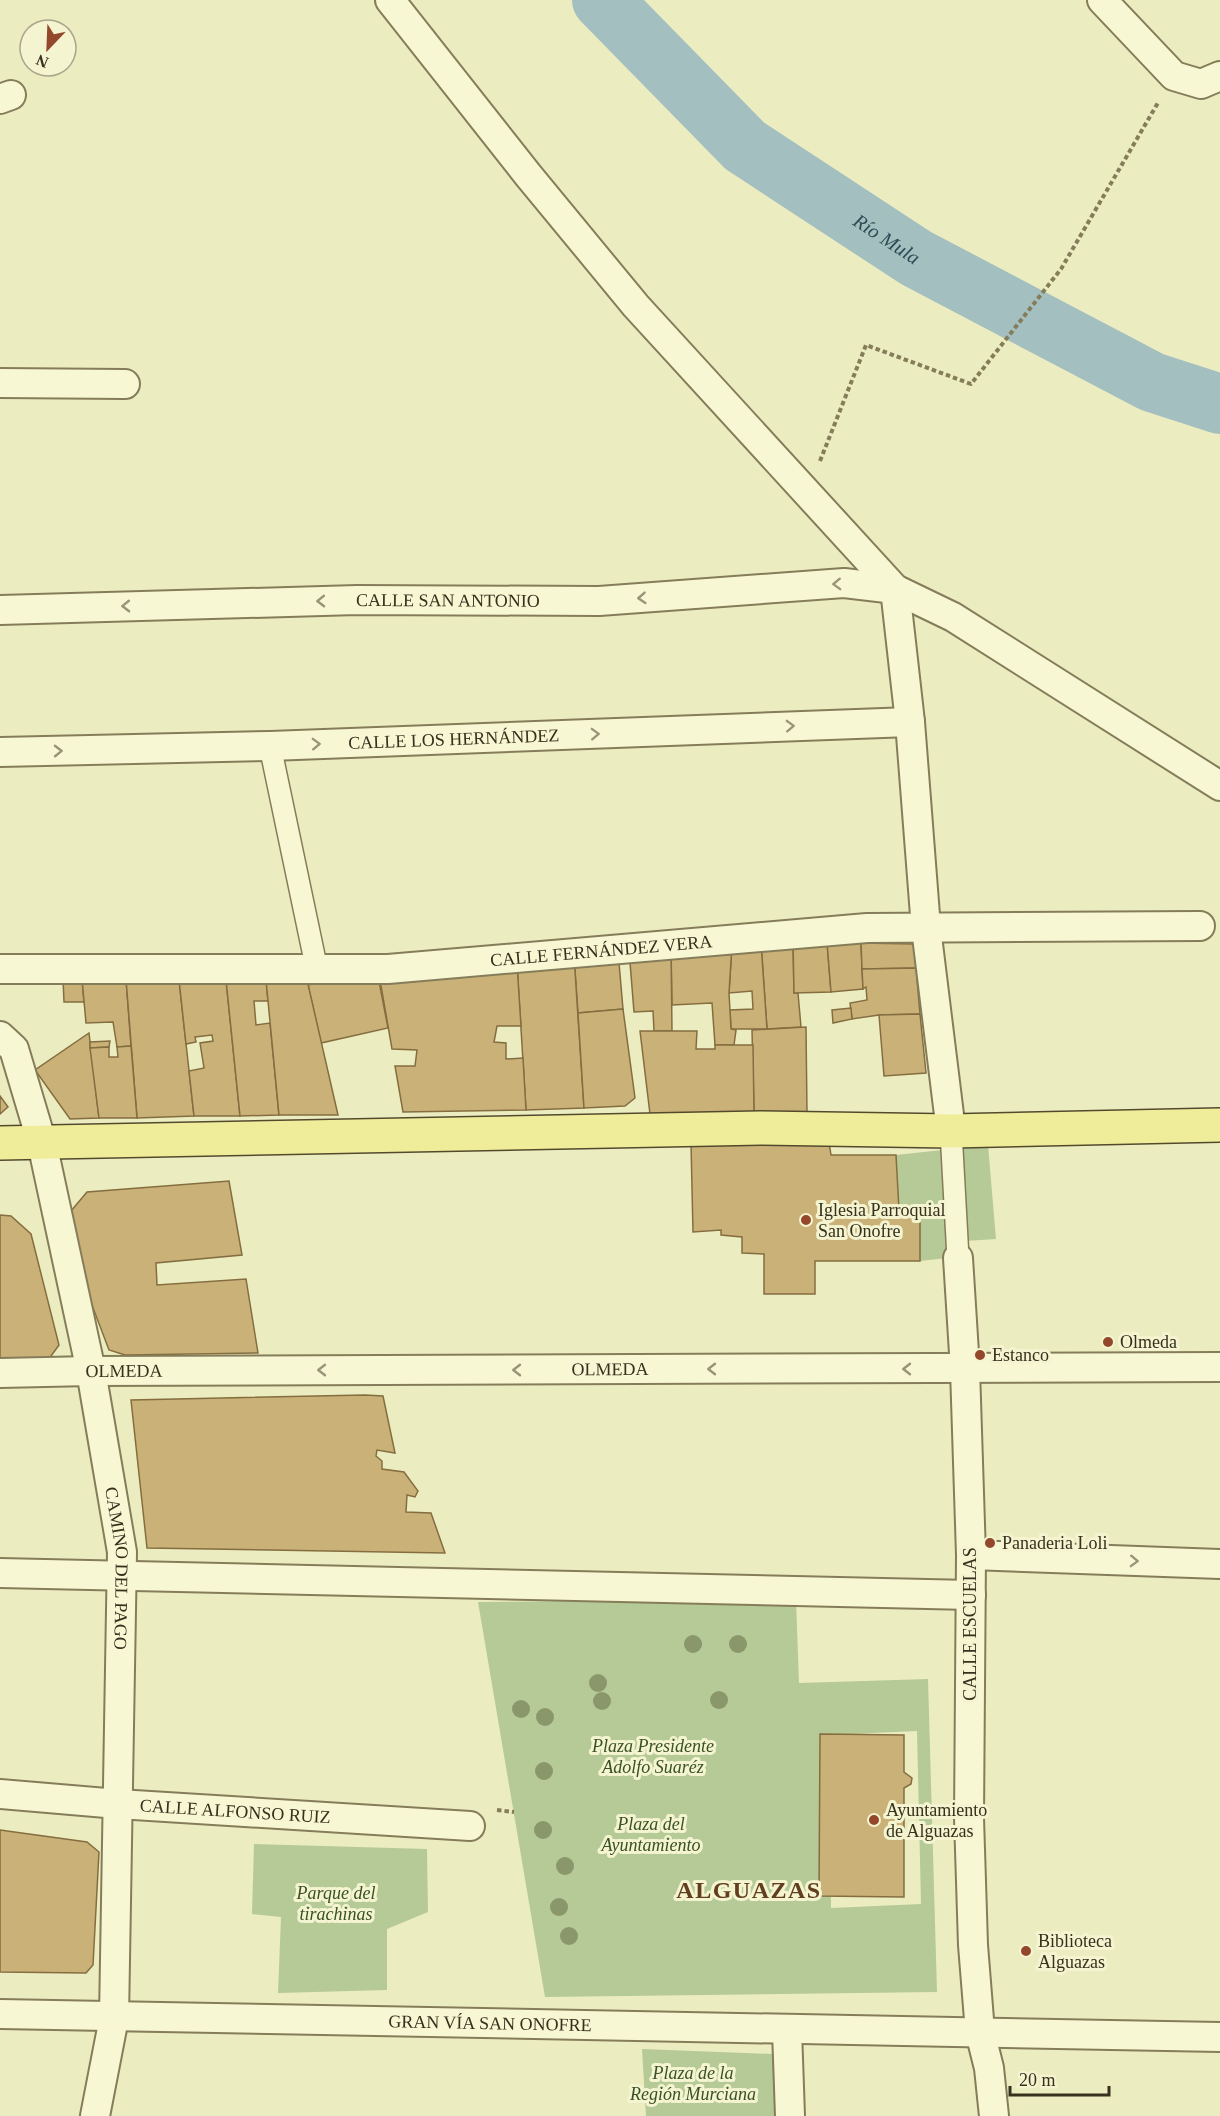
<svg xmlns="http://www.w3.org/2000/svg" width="1220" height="2116" font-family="Georgia,serif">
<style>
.green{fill:#b5ca96;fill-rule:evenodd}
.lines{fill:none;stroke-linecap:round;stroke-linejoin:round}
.river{stroke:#a4bfbf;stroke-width:60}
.building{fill:#cab178;stroke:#846e40;stroke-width:1.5}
.pedestrian-casing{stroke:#857d59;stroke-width:24}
.minor-casing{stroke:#857d59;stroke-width:32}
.primary-casing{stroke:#534a2e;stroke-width:36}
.path{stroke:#857d59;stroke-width:4;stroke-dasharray:4.5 3;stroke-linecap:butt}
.pedestrian{stroke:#f8f7d4;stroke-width:21}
.minor{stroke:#f8f7d4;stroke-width:28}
.primary{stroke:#efed9a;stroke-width:33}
.tree{fill:#8a976b}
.oneway{stroke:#979478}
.poi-dot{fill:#93482b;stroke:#f4f4d1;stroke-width:2}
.labels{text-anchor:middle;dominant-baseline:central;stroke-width:6;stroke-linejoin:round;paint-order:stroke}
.street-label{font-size:18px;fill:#36301d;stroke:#f4f4d1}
.poi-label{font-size:18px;fill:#36301d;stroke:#f4f4d1;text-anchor:start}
.park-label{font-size:18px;font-style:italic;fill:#395124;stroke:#f4f4d1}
.water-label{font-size:20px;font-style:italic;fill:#2d4c55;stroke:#f4f4d1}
.district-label{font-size:24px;font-weight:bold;letter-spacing:1.5px;fill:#613f1e;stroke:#f4f4d1}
</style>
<rect width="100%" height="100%" fill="#ececc1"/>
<g class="green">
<polygon points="988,1145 996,1239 965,1241 947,1258 920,1261 920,1211 899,1210 896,1155"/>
<path d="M796,1599L799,1683L928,1679L937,1992L545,1997L478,1602ZM917,1731L921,1904L831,1908L829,1735Z"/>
<polygon points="254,1844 427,1849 428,1912 387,1929 387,1990 278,1993 281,1917 252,1914"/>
<polygon points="642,2049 773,2054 776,2116 646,2116"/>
</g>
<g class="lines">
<path class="river" id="s1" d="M602,0L745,146L916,258L1152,382L1220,404"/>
</g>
<g class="building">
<polygon points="793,941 794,993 798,993 801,1027 767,1029 761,943"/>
<polygon points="793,941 827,942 831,992 794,993"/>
<polygon points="827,942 861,943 863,989 831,992"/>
<polygon points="761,943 767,1029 731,1029 730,1010 753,1009 752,991 729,993 732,945"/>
<polygon points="861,943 914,944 916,968 862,969"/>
<polygon points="732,945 729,993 731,1029 736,1030 734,1045 715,1045 712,1003 672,1005 671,948"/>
<polygon points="671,948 672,1031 654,1031 653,1011 634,1012 629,950"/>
<polygon points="618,951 623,1009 578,1013 574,956"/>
<polygon points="574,956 584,1108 526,1110 517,964"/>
<polygon points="517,964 521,1026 497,1026 494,1042 506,1043 506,1059 523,1058 526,1110 403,1112 395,1066 415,1066 417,1050 392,1049 380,980"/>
<polygon points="916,968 920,1014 879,1015 852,1019 850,1003 867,1000 866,987 863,989 862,969"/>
<polygon points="377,971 388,1028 321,1043 308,985"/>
<polygon points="63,979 82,979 84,1002 64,1002"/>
<polygon points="82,979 126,979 131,1046 117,1047 113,1022 86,1023"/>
<polygon points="126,979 179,980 194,1116 137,1118"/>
<polygon points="179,980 226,980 240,1116 194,1116 189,1071 204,1068 200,1043 213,1041 212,1035 195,1037 196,1042 186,1044"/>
<polygon points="226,980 266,980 268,1001 254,1001 256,1025 270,1023 279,1115 240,1116"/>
<polygon points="266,980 307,980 338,1115 279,1115"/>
<polygon points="851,1008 852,1019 833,1023 832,1010"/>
<polygon points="623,1009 635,1098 625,1106 584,1108 578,1013"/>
<polygon points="920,1014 926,1073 884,1076 879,1015"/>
<polygon points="806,1027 807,1112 754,1112 752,1030"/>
<polygon points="640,1031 697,1031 696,1049 715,1049 715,1045 753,1045 754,1112 650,1114"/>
<polygon points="89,1033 99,1118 70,1119 35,1070"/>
<polygon points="110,1041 109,1047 90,1048 90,1042"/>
<polygon points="131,1046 137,1118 99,1118 90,1048 109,1047 109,1057 118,1057 117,1047"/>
<polygon points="0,1096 8,1107 0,1114"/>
<polygon points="829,1142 831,1155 896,1155 899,1210 920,1210 920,1261 815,1261 815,1294 764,1294 764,1254 742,1253 742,1237 721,1235 721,1230 693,1232 691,1144"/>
<polygon points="229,1181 242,1255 156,1263 157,1285 246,1279 258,1353 125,1355 109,1350 76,1263 71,1211 87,1192"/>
<polygon points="0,1215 11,1216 31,1234 59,1345 46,1363 0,1362"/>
<polygon points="365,1395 383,1396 395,1453 377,1450 376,1456 382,1461 382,1469 404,1472 418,1491 415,1497 407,1495 406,1512 431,1513 445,1553 147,1548 131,1400"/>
<polygon points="820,1734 904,1735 904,1772 912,1778 911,1784 904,1788 904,1897 819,1896"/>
<polygon points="0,1830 87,1842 99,1852 93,1965 86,1973 0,1972"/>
</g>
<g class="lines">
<defs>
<g id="pedestrian">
<polyline points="270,746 317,970"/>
<polyline points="951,1131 958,1258"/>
</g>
<g id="minor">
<polyline points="390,0 528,175 636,306 895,589 953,617 1220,786"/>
<polyline points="1102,0 1174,76 1201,84 1220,76"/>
<polyline points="0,99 11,95"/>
<polyline points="0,383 125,384"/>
<polyline points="895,589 910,722 926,928 951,1131"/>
<path id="s2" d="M0,610L357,600L599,601L844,583L895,589"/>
<path id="s3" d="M0,752L270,746L910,722"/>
<path id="s4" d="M0,969H388L867,928L1200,926"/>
<path id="s5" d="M0,1036L14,1049L42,1143L91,1371L122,1552L114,2018L95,2116"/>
<polyline points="958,1258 965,1369 971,1555 969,1818 973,1945 980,2032 989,2068 994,2116"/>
<path id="s6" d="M0,1373L91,1371L1220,1367"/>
<polyline points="971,1555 1220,1564"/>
<polyline points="0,1573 971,1595"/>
<path id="s7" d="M0,1794L118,1804L470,1826"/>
<path id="s8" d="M0,2014L1220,2037"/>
<polyline points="787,2030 790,2116"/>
</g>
<polyline id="primary" points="0,1143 761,1128 951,1131 1220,1125"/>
</defs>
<use href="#pedestrian" class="pedestrian-casing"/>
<use href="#minor" class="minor-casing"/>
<use href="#primary" class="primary-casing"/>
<g class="path">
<polyline points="820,461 866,345 971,384 1061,269 1159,101"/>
<polyline points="497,1810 514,1812"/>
</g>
<use href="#pedestrian" class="pedestrian"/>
<use href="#minor" class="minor"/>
<use href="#primary" class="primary"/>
</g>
<g class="tree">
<circle cx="693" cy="1644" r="9"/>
<circle cx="738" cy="1644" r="9"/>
<circle cx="598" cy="1683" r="9"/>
<circle cx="719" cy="1700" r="9"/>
<circle cx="602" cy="1701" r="9"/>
<circle cx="521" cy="1709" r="9"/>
<circle cx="545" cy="1717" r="9"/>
<circle cx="544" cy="1771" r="9"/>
<circle cx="543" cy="1830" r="9"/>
<circle cx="565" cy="1866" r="9"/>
<circle cx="559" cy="1907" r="9"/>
<circle cx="569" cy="1936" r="9"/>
</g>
<defs><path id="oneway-chevron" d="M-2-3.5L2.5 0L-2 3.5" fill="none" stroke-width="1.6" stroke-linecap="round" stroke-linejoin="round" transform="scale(1.5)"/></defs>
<g class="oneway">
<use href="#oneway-chevron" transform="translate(837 584) rotate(178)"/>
<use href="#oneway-chevron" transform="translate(642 598) rotate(176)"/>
<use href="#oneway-chevron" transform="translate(321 601) rotate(179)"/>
<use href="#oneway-chevron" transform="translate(126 606) rotate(179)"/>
<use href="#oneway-chevron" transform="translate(790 726) rotate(-2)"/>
<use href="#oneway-chevron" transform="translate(595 734) rotate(-2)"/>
<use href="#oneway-chevron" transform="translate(316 744) rotate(-2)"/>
<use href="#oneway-chevron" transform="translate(58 751) rotate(-1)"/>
<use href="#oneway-chevron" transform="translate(712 1369) rotate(180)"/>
<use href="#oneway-chevron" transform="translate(907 1369) rotate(180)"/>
<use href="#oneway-chevron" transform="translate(322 1370) rotate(180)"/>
<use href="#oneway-chevron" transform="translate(517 1370) rotate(180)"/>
<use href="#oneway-chevron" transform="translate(1134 1561) rotate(2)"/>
</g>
<g class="poi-dot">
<circle cx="806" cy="1220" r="6"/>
<circle cx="1108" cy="1342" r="6"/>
<circle cx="980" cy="1355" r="6"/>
<circle cx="990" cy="1543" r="6"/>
<circle cx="874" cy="1820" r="6"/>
<circle cx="1026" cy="1951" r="6"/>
</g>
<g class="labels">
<g class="street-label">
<text stroke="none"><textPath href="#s2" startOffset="448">CALLE SAN ANTONIO</textPath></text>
<text stroke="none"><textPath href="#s3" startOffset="454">CALLE LOS HERNÁNDEZ</textPath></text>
<text stroke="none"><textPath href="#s4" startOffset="602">CALLE FERNÁNDEZ VERA</textPath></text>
<text stroke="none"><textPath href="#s6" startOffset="610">OLMEDA</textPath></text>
<text stroke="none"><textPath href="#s6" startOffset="124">OLMEDA</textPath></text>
<text stroke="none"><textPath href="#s5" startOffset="550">CAMINO DEL PAGO</textPath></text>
<text transform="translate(970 1624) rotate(-90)">CALLE ESCUELAS</text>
<text stroke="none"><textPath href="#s7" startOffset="236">CALLE ALFONSO RUIZ</textPath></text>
<text stroke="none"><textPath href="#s8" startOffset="490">GRAN VÍA SAN ONOFRE</textPath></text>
</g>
<g class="poi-label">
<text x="818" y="1210">Iglesia Parroquial<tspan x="818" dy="21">San Onofre</tspan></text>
<text x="1120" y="1342">Olmeda</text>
<text x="992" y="1355">Estanco</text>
<text x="1002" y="1543">Panaderia Loli</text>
<text x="886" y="1810">Ayuntamiento<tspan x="886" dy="21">de Alguazas</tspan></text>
<text x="1038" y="1941">Biblioteca<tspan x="1038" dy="21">Alguazas</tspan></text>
</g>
<g class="park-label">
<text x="653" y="1746">Plaza Presidente<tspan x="653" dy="21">Adolfo Suaréz</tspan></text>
<text x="651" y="1824">Plaza del<tspan x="651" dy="21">Ayuntamiento</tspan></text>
<text x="336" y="1893">Parque del<tspan x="336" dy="21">tirachinas</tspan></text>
<text x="693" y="2073">Plaza de la<tspan x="693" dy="21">Región Murciana</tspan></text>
</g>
<g class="water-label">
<text stroke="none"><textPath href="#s1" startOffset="374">Río Mula</textPath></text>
</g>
<g class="district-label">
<text x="749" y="1890">ALGUAZAS</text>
</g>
</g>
<g transform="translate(48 48) rotate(203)"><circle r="28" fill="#f4f4d1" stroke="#a8a689" stroke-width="1.5"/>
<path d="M0-4.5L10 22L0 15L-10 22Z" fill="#93482b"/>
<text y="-9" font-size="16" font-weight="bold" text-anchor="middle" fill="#36301d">N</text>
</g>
<path d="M1010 2086v9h99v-9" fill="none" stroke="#36301d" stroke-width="3"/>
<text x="1019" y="2086" font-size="18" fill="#36301d" stroke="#f4f4d1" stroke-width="4.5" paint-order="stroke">20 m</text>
</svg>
